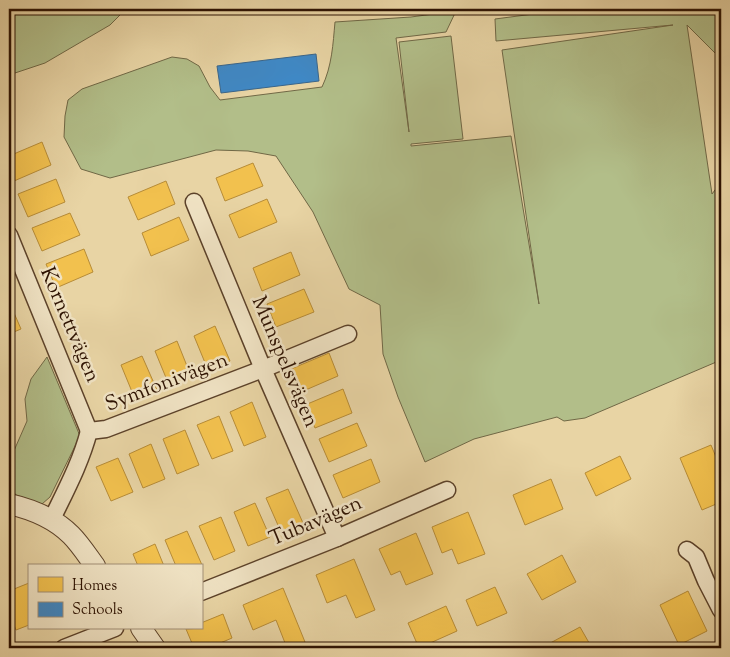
<svg xmlns="http://www.w3.org/2000/svg" width="730" height="657" font-family="'Sorts Mill Goudy',serif">
<style>
.green{fill:#b2be89;stroke:#706846}
.homes{fill:#f2c14e;stroke:#b78c37}
.schools{fill:#3f88c5;stroke:#3a658a}
.lines{fill:none;stroke-linecap:round;stroke-linejoin:round}
.minor-casing{stroke:#5c422a;stroke-width:19}
.tertiary-casing{stroke:#5c422a;stroke-width:22}
.minor{stroke:#f0e3c4;stroke-width:16}
.tertiary{stroke:#f0e3c4;stroke-width:20}
.labels{text-anchor:middle;dominant-baseline:central;stroke-width:5;stroke-linejoin:round;paint-order:stroke}
.street-label{font-size:21px;fill:#2d1202;stroke:#f0e3c4}
</style>
<rect width="100%" height="100%" fill="#e8d4a4"/>
<filter id="stains"><feTurbulence type="fractalNoise" baseFrequency=".004" numOctaves="4"/><feColorMatrix values="0 0 0 0 .2 0 0 0 0 .09 0 0 0 0 .02 0 0 0 .5 -.17"/></filter>
<radialGradient id="worn" r=".72"><stop offset=".6" stop-color="#630" stop-opacity="0"/><stop offset="1" stop-color="#630" stop-opacity=".3"/></radialGradient>
<g class="green">
<polygon points="17,9 126,9 110,25 45,63 9,75 9,18"/>
<path d="M572,9H721V61L719,57L687,25L712,194L721,182V360L585,418L564,421L557,417L474,439L425,462L398,397L383,354L380,305L349,289L313,212L276,156L248,151L216,150L110,178L81,169L64,137L65,116L68,100L82,89L172,57L187,59L199,66L210,87L220,100L322,87C332,66 333,44 335,22L411,17L456,11L446,32L396,38L409,132L399,42L451,36L463,139L411,144V146L511,136L539,304L502,50L673,25L496,41L495,19Z"/>
<polygon points="47,357 80,436 50,497 42,504 16,495 9,486 9,462 27,421 25,399 31,379"/>
</g>
<g class="homes">
<polygon points="42,142 51,165 14,181 9,169 9,156"/>
<polygon points="253,163 263,186 225,201 216,178"/>
<polygon points="56,179 65,202 28,217 18,194"/>
<polygon points="166,181 175,204 138,220 128,197"/>
<polygon points="267,199 277,222 239,238 229,215"/>
<polygon points="70,213 80,235 42,251 32,228"/>
<polygon points="179,217 189,240 151,256 142,233"/>
<polygon points="84,249 93,272 56,288 46,264"/>
<polygon points="291,252 300,275 262,291 253,268"/>
<polygon points="304,289 314,312 276,327 267,304"/>
<polygon points="11,306 21,329 9,334 9,307"/>
<polygon points="215,326 230,361 208,370 194,336"/>
<polygon points="177,341 191,376 169,385 155,351"/>
<polygon points="329,353 338,376 301,392 291,369"/>
<polygon points="142,356 157,390 135,399 121,365"/>
<polygon points="343,389 352,413 315,428 305,405"/>
<polygon points="252,402 266,437 244,446 230,412"/>
<polygon points="219,416 233,451 212,459 197,425"/>
<polygon points="357,423 367,446 329,462 319,439"/>
<polygon points="185,430 199,465 177,474 163,439"/>
<polygon points="151,444 165,479 143,488 129,454"/>
<polygon points="711,445 721,469 721,502 702,510 680,458"/>
<polygon points="620,456 631,479 596,496 585,473"/>
<polygon points="118,458 133,492 111,501 96,467"/>
<polygon points="371,459 380,482 343,498 333,475"/>
<polygon points="551,479 563,509 525,525 513,495"/>
<polygon points="288,489 303,523 281,532 266,498"/>
<polygon points="255,503 270,537 248,546 234,512"/>
<polygon points="468,512 485,554 458,564 452,549 442,553 432,527"/>
<polygon points="221,517 235,551 214,560 199,526"/>
<polygon points="187,531 202,565 201,566 176,566 165,540"/>
<polygon points="416,533 433,574 406,585 400,571 391,575 379,549"/>
<polygon points="155,544 164,566 138,566 133,554"/>
<polygon points="562,555 576,582 542,600 527,574"/>
<polygon points="354,559 375,610 356,618 346,595 327,603 316,575"/>
<polygon points="29,583 29,625 16,630 9,613 9,591"/>
<polygon points="495,587 507,613 477,626 466,600"/>
<polygon points="283,588 305,642 289,648 287,648 276,620 253,630 243,605"/>
<polygon points="688,591 707,631 679,645 660,605"/>
<polygon points="446,606 457,631 419,648 408,623"/>
<polygon points="223,614 232,638 211,647 212,648 194,648 186,629 201,628 201,623"/>
<polygon points="580,627 592,648 541,648"/>
</g>
<polygon class="schools" points="316,54 319,81 221,93 217,66"/>
<g class="lines">
<defs>
<g id="minor">
<polyline points="194,202 263,369 337,538"/>
<polyline points="9,235 89,431"/>
<polyline points="89,431 106,429 263,369 348,334"/>
<path d="M52,519C66,490 81,462 89,431"/>
<polyline points="687,550 696,557 706,581 721,610"/>
<polyline points="201,592 337,538 447,490"/>
<polyline points="64,648 115,628"/>
</g>
<g id="tertiary">
<path d="M9,504C31,509 54,518 71,535C80,544 87,555 95,566"/>
<polyline points="141,628 155,648"/>
</g>
</defs>
<use href="#minor" class="minor-casing"/>
<use href="#tertiary" class="tertiary-casing"/>
<use href="#minor" class="minor"/>
<use href="#tertiary" class="tertiary"/>
</g>
<g class="labels">
<g class="street-label">
<text transform="translate(69 325) rotate(67)">Kornettvägen</text>
<text transform="translate(284 362) rotate(67)">Munspelsvägen</text>
<text transform="translate(167 383) rotate(-21)">Symfonivägen</text>
<text transform="translate(316 522) rotate(-23)">Tubavägen</text>
</g>
</g>
<rect width="730" height="657" fill="none" stroke="#e8d4a4" stroke-width="30"/>
<rect x="10" y="10" width="710" height="637" fill="none" stroke="#2d1202" stroke-width="2.5"/>
<rect x="15" y="15" width="700" height="627" fill="none" stroke="#2d1202"/>
<rect x="28" y="564" width="175" height="65" fill="#f0e3c4" stroke="#a28f76"/>
<rect x="38" y="577" width="25" height="15" fill="#f2c14e" stroke="#a28f76"/>
<text x="72" y="590" font-size="15" fill="#2d1202">Homes</text>
<rect x="38" y="602" width="25" height="15" fill="#3f88c5" stroke="#a28f76"/>
<text x="72" y="614" font-size="15" fill="#2d1202">Schools</text>
<rect width="100%" height="100%" filter="url(#stains)"/>
<rect width="100%" height="100%" fill="url(#worn)"/>
</svg>
